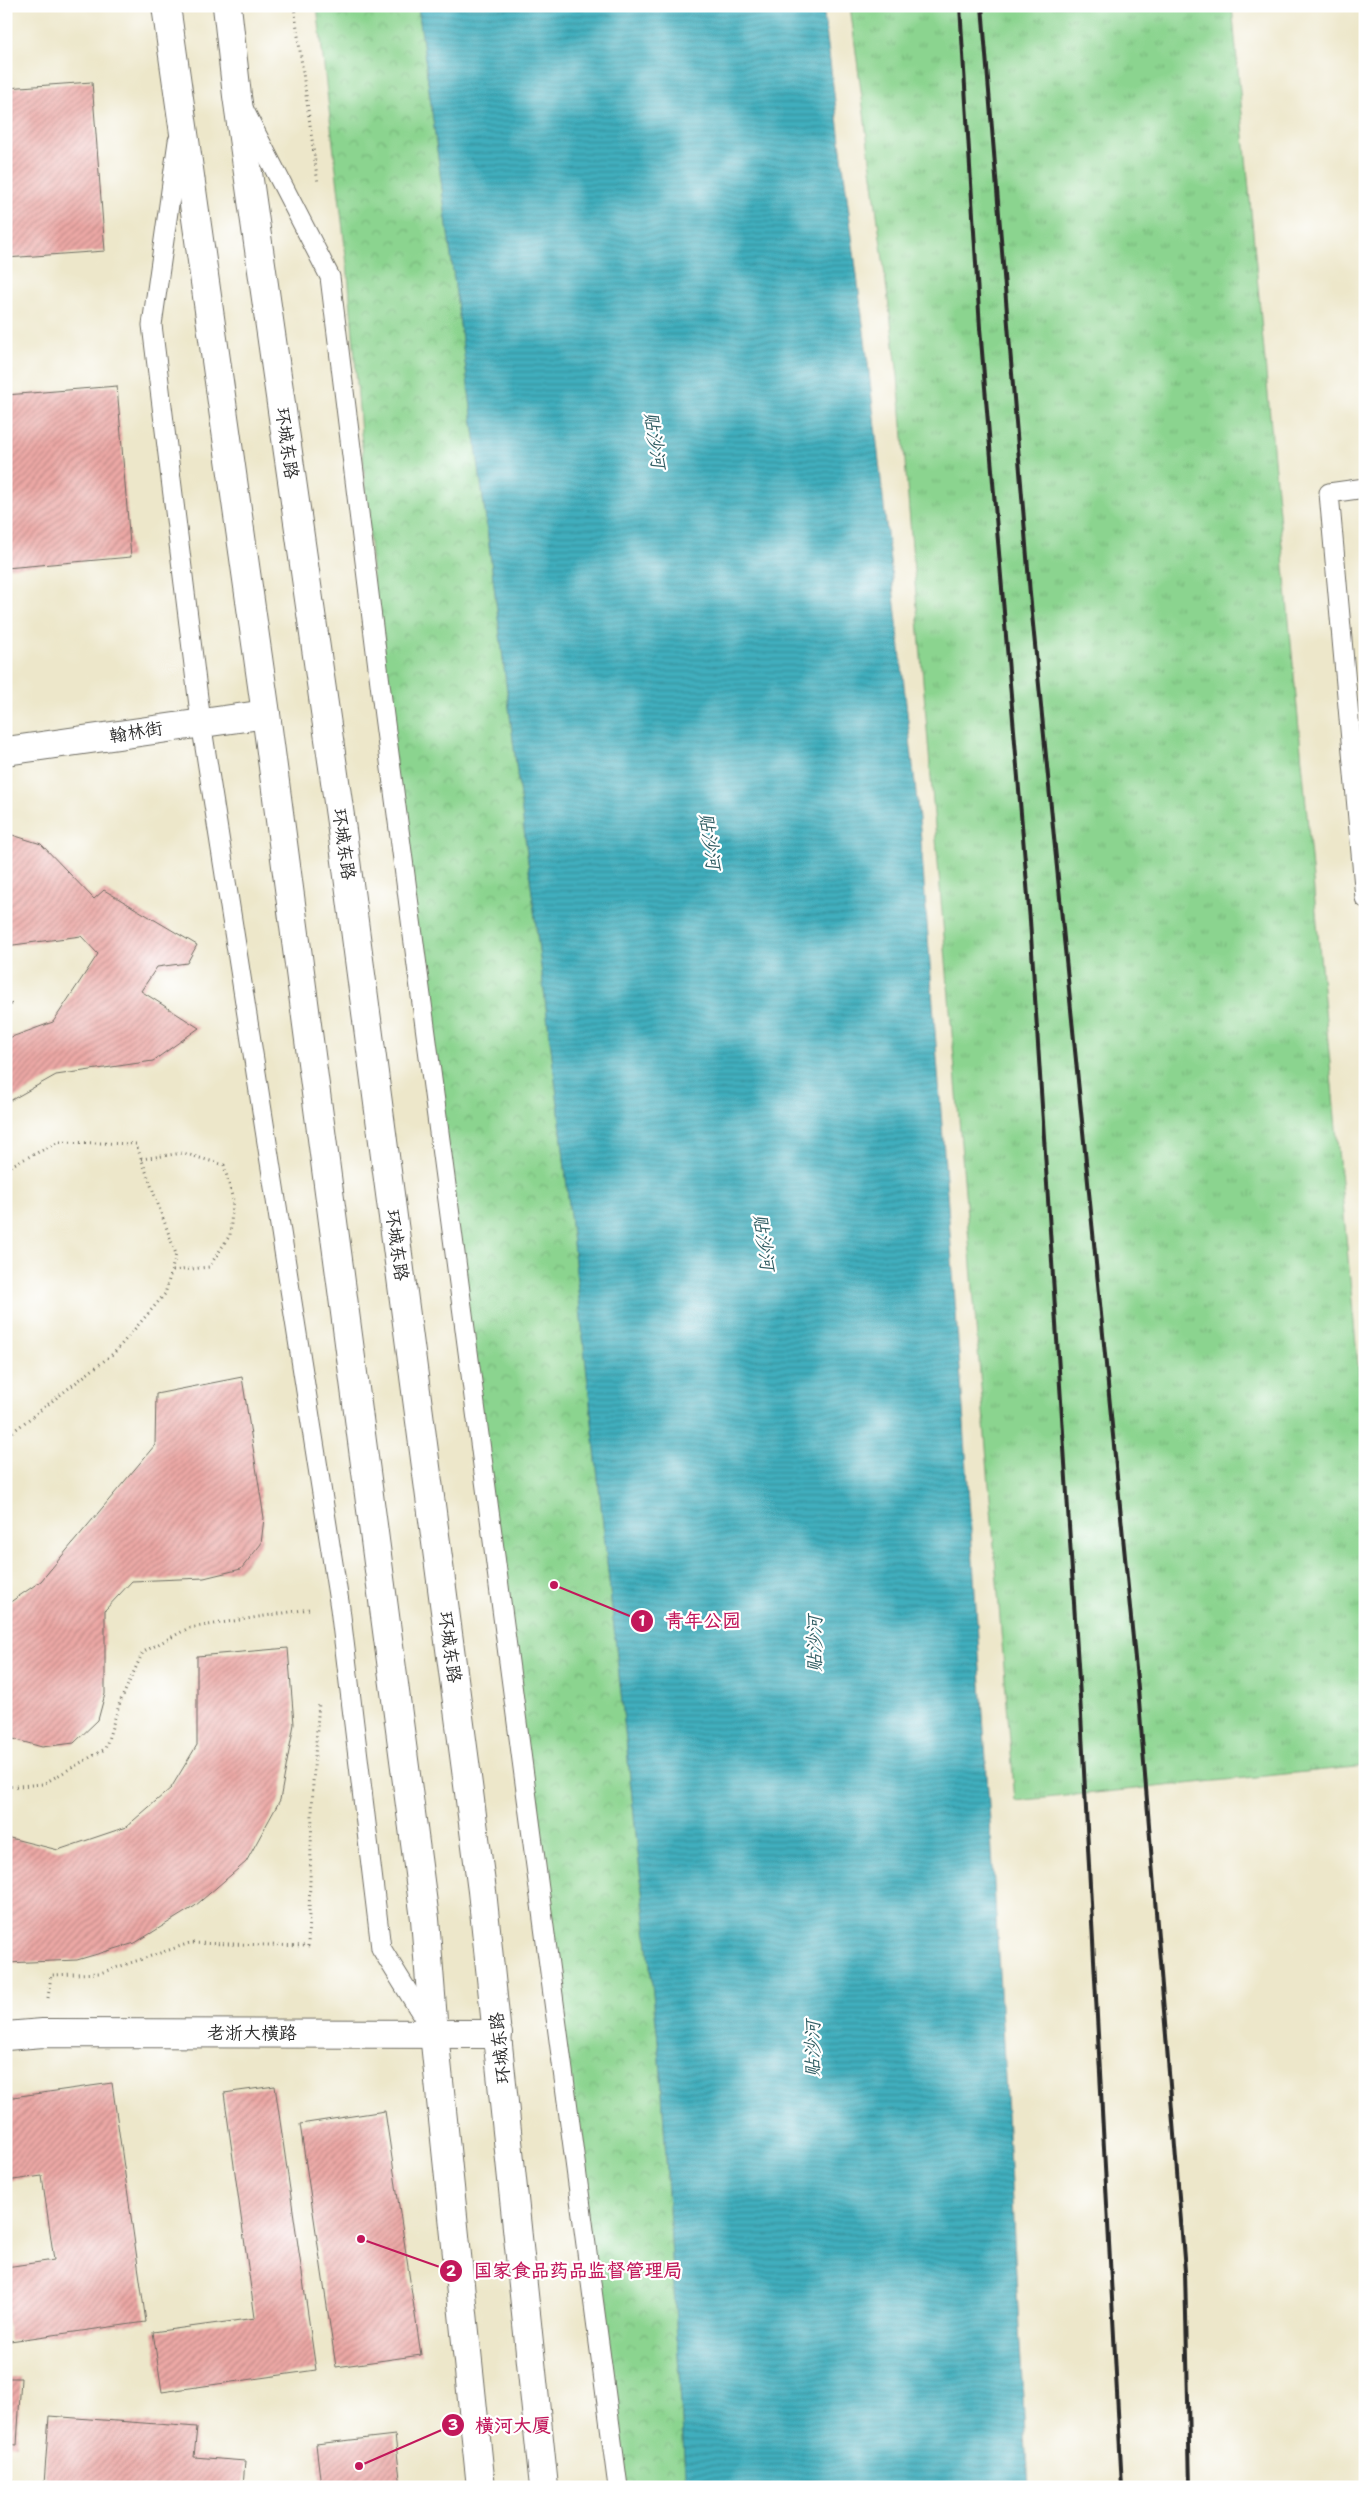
<svg xmlns="http://www.w3.org/2000/svg" width="1371" height="2493" font-family="'Shantell Sans','LXGW WenKai TC',sans-serif">
<style>
.grass{fill:url(#grass-tufts);stroke:#5b805d}
.park{fill:url(#park-crowns);stroke:#5b805d}
.water{fill:url(#water-rules);stroke:#366c74}
.building{fill:url(#building-hatch)}
.lines{fill:none;stroke-linecap:round;stroke-linejoin:round}
.service-casing{stroke:#6f6d63;stroke-width:21}
.minor-casing{stroke:#6f6d63;stroke-width:30}
.primary-casing{stroke:#6f6d63;stroke-width:30}
.path{stroke:#6f6d63;stroke-width:3;stroke-dasharray:1 4;stroke-linecap:butt}
.service{stroke:#fff;stroke-width:19}
.minor{stroke:#fff;stroke-width:28}
.primary{stroke:#fff;stroke-width:28}
.rail{stroke:#2b2b2b;stroke-width:4}
.labels{text-anchor:middle;dominant-baseline:central;stroke-width:4.5;stroke-linejoin:round;paint-order:stroke}
.street-label{font-size:18px;fill:#2b2b2b;stroke:#fff}
.water-label{font-size:19px;font-style:italic;fill:#335f65;stroke:#fff}
.leader{fill:none;stroke:#c2185b;stroke-width:2}
.callout-dot{fill:#c2185b;stroke:#fff;stroke-width:2}
.mark-label{font-size:15px;text-anchor:middle;font-weight:bold;fill:#fff}
.callout-label{font-size:19px;text-anchor:middle;font-weight:bold;fill:#c2185b;stroke:#fff;stroke-width:4.5;stroke-linejoin:round;paint-order:stroke}
</style>
<defs>
<pattern id="grass-tufts" width="24" height="20" patternUnits="userSpaceOnUse" patternTransform="scale(1.25)"><rect width="24" height="20" fill="#8bd48f"/><path d="M3 7l-1-3M5 7V3M7 7l1-3M15 17l-1-3M17 17v-4M19 17l1-3" fill="none" stroke="#78b67c"/></pattern>
<pattern id="park-crowns" width="20" height="18" patternUnits="userSpaceOnUse" patternTransform="scale(1.25)"><rect width="20" height="18" fill="#8bd48f"/><path d="M2 6a3 3 0 1 1 6 0M12 15a3 3 0 1 1 6 0" fill="none" stroke="#78b67c"/></pattern>
<pattern id="water-rules" width="6" height="5" patternUnits="userSpaceOnUse" patternTransform="scale(1.25)"><rect width="6" height="5" fill="#40aebd"/><path d="M0 2.5h6" fill="none" stroke="#368e9a"/></pattern>
<pattern id="building-hatch" width="6" height="6" patternUnits="userSpaceOnUse" patternTransform="scale(1.25)"><rect width="6" height="6" fill="#eca8a5"/><path d="M-1 1l2-2M0 6l6-6M5 7l2-2" fill="none" stroke="#bf8987"/></pattern>
</defs>
<rect width="100%" height="100%" fill="#fff"/>
<filter id="ink" filterUnits="userSpaceOnUse"><feTurbulence type="fractalNoise" baseFrequency=".02" numOctaves="2"/><feDisplacementMap in="SourceGraphic" scale="10" xChannelSelector="R" yChannelSelector="G"/><feConvolveMatrix kernelMatrix="1 2 1 2 8 2 1 2 1" color-interpolation-filters="sRGB"/></filter>
<filter id="wash" filterUnits="userSpaceOnUse"><feTurbulence type="fractalNoise" baseFrequency=".0096" numOctaves="4" result="noise"/><feDisplacementMap in="SourceGraphic" scale="20" xChannelSelector="R" yChannelSelector="G"/><feGaussianBlur stdDeviation="1.12" result="paint"/><feColorMatrix in="noise" values="0 0 0 0 0 0 0 0 0 0 0 0 0 0 0 0 0 1.4 0 .05"/><feComposite in="paint" operator="in"/></filter>
<g filter="url(#wash)">
<rect width="100%" height="100%" fill="#ede7ca"/>
<polygon class="grass" points="850,6 1232,6 1365,1441 1365,1766 1015,1801 898,376"/>
<polygon class="park" points="317,6 418,6 486,521 559,1112 660,2059 686,2487 618,2487 384,716 348,273"/>
<polygon class="water" points="418,6 823,6 868,363 920,828 963,1408 994,1882 1028,2487 686,2487 660,2059 559,1112 486,521"/>
<g id="blocks">
<g class="building">
<polygon points="92,82 105,251 6,258 6,88"/>
<polygon points="117,386 131,557 6,568 6,395"/>
<polygon points="6,833 41,844 94,899 104,890 197,945 187,963 157,967 141,991 199,1028 153,1061 56,1075 6,1103 6,1039 53,1022 98,954 81,936 6,946"/>
<polygon points="242,1377 264,1518 261,1544 241,1569 204,1578 132,1581 105,1610 105,1694 98,1720 74,1743 42,1747 6,1737 6,1605 41,1581 155,1445 156,1394"/>
<polygon points="288,1648 294,1724 280,1800 246,1862 195,1906 135,1943 77,1960 6,1963 6,1837 58,1850 126,1827 171,1788 197,1745 197,1656"/>
<polygon points="112,2083 146,2322 10,2341 6,2314 6,2267 54,2260 42,2176 6,2181 6,2098"/>
<polygon points="275,2086 316,2370 162,2392 153,2332 255,2318 224,2093"/>
<polygon points="385,2111 421,2355 336,2367 300,2124"/>
<polygon points="6,2378 21,2378 17,2445 6,2444"/>
<polygon points="49,2416 197,2427 194,2457 245,2461 243,2487 76,2487 44,2484"/>
<polygon points="395,2435 401,2487 321,2487 316,2444"/>
<rect x="6" y="2479" width="6" height="8"/>
</g>
</g>
</g>
<g filter="url(#ink)">
<use href="#blocks" fill-opacity="0" stroke="#6f6d63" stroke-width="1"/>
<g class="lines">
<defs>
<g id="service">
<polyline points="244,110 330,277 384,716 618,2487"/>
<polyline points="178,141 152,325 201,722 340,1608 381,1948 431,2029"/>
<polyline points="1365,488 1329,493 1365,898"/>
</g>
<g id="minor">
<polyline points="6,751 266,714"/>
<polyline points="6,2036 43,2033 498,2034"/>
</g>
<g id="primary">
<polyline points="166,6 266,714 425,1919 434,2033 481,2487"/>
<polyline points="227,6 237,96 341,823 482,1891 544,2487"/>
</g>
</defs>
<use href="#service" class="service-casing"/>
<use href="#minor" class="minor-casing"/>
<use href="#primary" class="primary-casing"/>
<g class="path">
<polyline points="294,6 318,184"/>
<polyline points="6,1005 14,1004"/>
<polyline points="141,1159 183,1153 224,1165 233,1200 230,1235 209,1267 172,1271"/>
<polyline points="6,1168 59,1142 136,1144 176,1254 165,1294 114,1353 6,1437"/>
<polyline points="6,1787 43,1784 105,1749 120,1702 143,1652 189,1628 309,1609"/>
<polyline points="48,1998 51,1975 100,1973 190,1943 308,1946 313,1782 319,1702"/>
</g>
<use href="#service" class="service"/>
<use href="#minor" class="minor"/>
<use href="#primary" class="primary"/>
<g class="rail">
<polyline points="960,6 980,328 1030,920 1080,1696 1122,2487"/>
<polyline points="982,6 1030,594 1138,1689 1185,2271 1190,2487"/>
</g>
</g>
</g>
<g class="labels">
<g class="street-label">
<text transform="translate(287 443) rotate(82)">环城东路</text>
<text transform="translate(136 732) rotate(-9)">翰林街</text>
<text transform="translate(344 844) rotate(82)">环城东路</text>
<text transform="translate(397 1245) rotate(82)">环城东路</text>
<text transform="translate(450 1647) rotate(82)">环城东路</text>
<text x="252" y="2033">老浙大横路</text>
<text transform="translate(500 2048) rotate(-96)">环城东路</text>
</g>
<g class="water-label">
<text transform="translate(655 440) rotate(82)">贴沙河</text>
<text transform="translate(710 841) rotate(82)">贴沙河</text>
<text transform="translate(764 1242) rotate(82)">贴沙河</text>
<text transform="translate(814 1644) rotate(-90)">贴沙河</text>
<text transform="translate(812 2049) rotate(-90)">贴沙河</text>
</g>
</g>
<path class="leader" d="M554 1585L642 1621M361 2239L451 2271M359 2466L453 2425"/>
<g class="callout-dot">
<circle cx="554" cy="1585" r="5"/>
<circle cx="361" cy="2239" r="5"/>
<circle cx="359" cy="2466" r="5"/>
<circle cx="642" cy="1621" r="12"/>
<circle cx="451" cy="2271" r="12"/>
<circle cx="453" cy="2425" r="12"/>
</g>
<g class="mark-label">
<text x="642" y="1626">1</text>
<text x="451" y="2276">2</text>
<text x="453" y="2430">3</text>
</g>
<g class="callout-label">
<text x="703" y="1627">青年公园</text>
<text x="578" y="2277">国家食品药品监督管理局</text>
<text x="513" y="2432">横河大厦</text>
</g>
<rect width="1371" height="2493" fill="none" stroke="#fff" stroke-width="25"/>
</svg>
